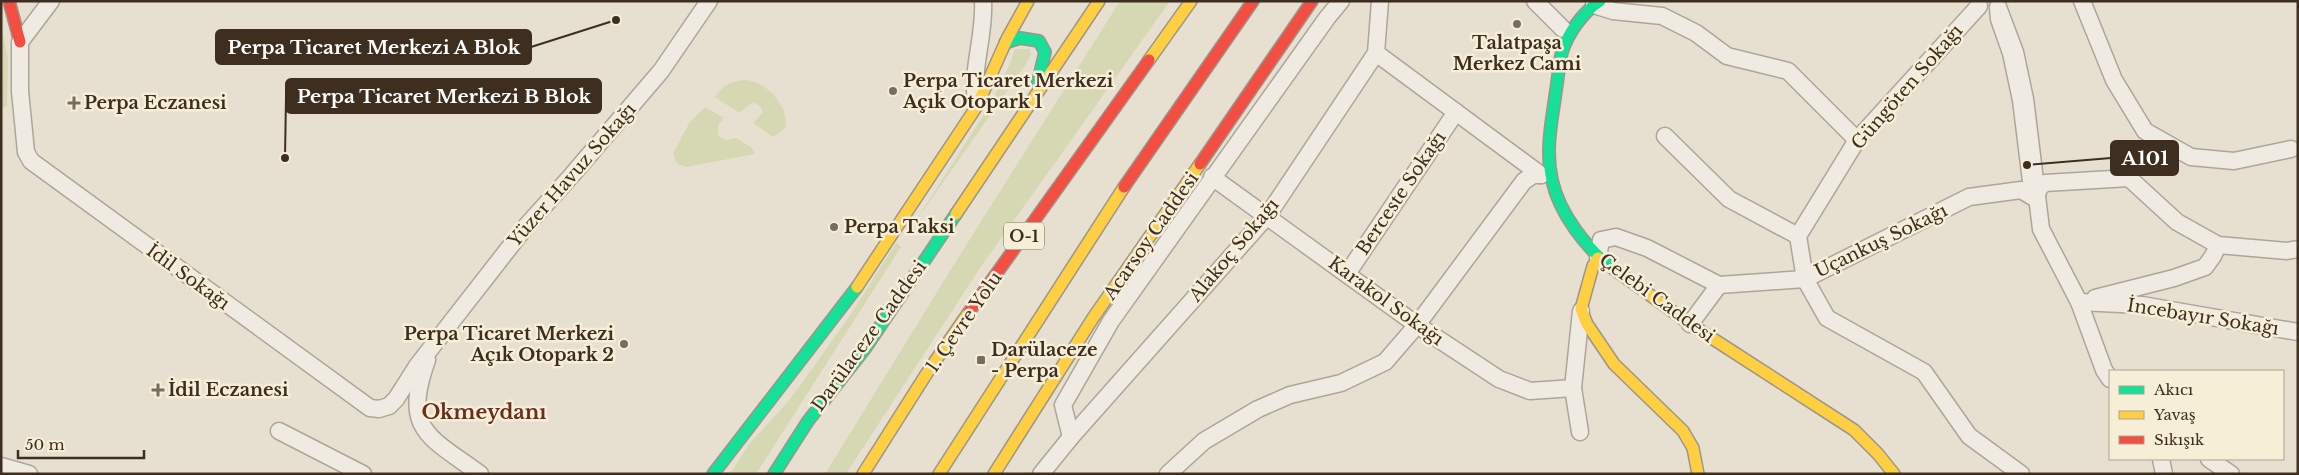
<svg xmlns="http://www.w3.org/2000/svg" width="2299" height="475" font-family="'Libre Baskerville',serif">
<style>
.green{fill:#d6d7b3}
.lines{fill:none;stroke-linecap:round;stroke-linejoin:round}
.street-casing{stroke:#ada599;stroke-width:19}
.fast-casing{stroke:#9c958a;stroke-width:14}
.slow-casing{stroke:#9c958a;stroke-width:14}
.jam-casing{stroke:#9c958a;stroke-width:14}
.street{stroke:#efebe3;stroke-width:16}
.fast{stroke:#16e098;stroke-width:11}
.slow{stroke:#ffcf43;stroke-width:11}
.jam{stroke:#f24e42;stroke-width:11}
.poi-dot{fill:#786c5e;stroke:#f7eed8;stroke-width:2}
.labels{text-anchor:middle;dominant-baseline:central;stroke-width:5;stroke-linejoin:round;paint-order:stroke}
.shield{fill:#f7eed8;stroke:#756857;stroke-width:1}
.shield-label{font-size:16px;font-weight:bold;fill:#3d2e20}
.poi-label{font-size:18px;font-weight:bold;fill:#3d2e20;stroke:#f7eed8;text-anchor:start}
.street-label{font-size:18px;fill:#3d2e20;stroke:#f7eed8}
.quarter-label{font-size:20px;font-weight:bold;fill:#6b2e1e;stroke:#f7eed8}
.leader{fill:none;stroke:#3d2e20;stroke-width:2}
.callout-dot{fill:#3d2e20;stroke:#f7eed8;stroke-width:2}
.callout{fill:#3d2e20;stroke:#3d2e20;stroke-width:2}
.callout-label{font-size:19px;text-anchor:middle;font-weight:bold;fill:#fff}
</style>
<rect width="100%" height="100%" fill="#e7e0d1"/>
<g class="green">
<polygon points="1120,1 1170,1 980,268 846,474 825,474 953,266"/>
<polygon points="1,24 8,59 7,106 1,108"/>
<polygon points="1015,49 1029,49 1031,54 1026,64 911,228 990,105 1010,64"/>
<path d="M745,80C767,81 790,107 785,128L773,137L753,123L763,112L760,106L753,102L739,113L715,97C724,85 730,81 745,80Z"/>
<polygon points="705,107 724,118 718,126 718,136 726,140 736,138 752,148 755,154 686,167 677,164 673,153 690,122"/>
<polygon points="896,243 901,247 756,474 730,474 750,443 787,403 812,369 853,311"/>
</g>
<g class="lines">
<defs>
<g id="street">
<polyline points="51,1 20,42 20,91 26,152 31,161 370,408 379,409 389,406 396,399 417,366 527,225 572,175 661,71 709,1"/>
<polyline points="1535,1 1563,29"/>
<polyline points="2082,1 2114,80 2145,131 2191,157 2234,161 2291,149"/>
<polyline points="1594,5 1613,11 1662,16 1696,33 1727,56 1788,71 1857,140"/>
<polyline points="1979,6 1857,140 1798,236 1805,279 1827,318 1924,372 1969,436 2021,474"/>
<polyline points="1376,53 1541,175"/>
<path d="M976,103C971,69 985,36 983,1"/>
<polyline points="1665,136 1729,199 1798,236"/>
<polyline points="1212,177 1417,325 1499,379 1530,391 1573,388"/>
<polyline points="2036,199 2031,181 2021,100 2011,53 1999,19 1998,7 2015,52 2025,99 2041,229 2079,302 2104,370 2110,379"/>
<polyline points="2036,199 2039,188 2045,183 2129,178 2177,222 2218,245 2287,251 2298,249"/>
<polyline points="1598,258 1601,240 1616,237 1647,248 1719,285 1805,279 1969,197 2021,190 2036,199"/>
<polyline points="1347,274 1456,112"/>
<polyline points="2095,298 2174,278 2205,267 2213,256 2218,245"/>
<polyline points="2079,302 2142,305 2298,332"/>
<polyline points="1690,324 1719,285"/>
<path d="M427,360C402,430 428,436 480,474"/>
<polyline points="279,431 363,474"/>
<polyline points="1580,432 1573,388 1581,311"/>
<polyline points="1071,437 1063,405 1111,321 1327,18 1341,1"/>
<polyline points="2161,459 2164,474"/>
<polyline points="2209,459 2231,474"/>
<polyline points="1,466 29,474"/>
<polyline points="1041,474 1071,437 1268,215 1376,53 1380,1"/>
<polyline points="1168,474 1204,441 1258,409 1290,395 1341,383 1385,362 1417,325 1524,181 1533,175 1541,175"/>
</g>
<g id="fast">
<path d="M1600,1C1583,12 1568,33 1562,52C1559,64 1558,78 1556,90C1552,121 1545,149 1552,180C1559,213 1587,250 1614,269"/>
<polyline points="1005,43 1020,38 1039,41 1045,52 1038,82"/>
<polyline points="713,474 857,287"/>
<polyline points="774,474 808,421 864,350 956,214"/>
</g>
<g id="slow">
<polyline points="1149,60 1191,1"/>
<polyline points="956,214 1099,1"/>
<polyline points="1598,258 1593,266 1581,309 1587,324 1614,364 1683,431 1693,448 1698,474"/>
<polyline points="1614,269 1690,324 1854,430 1878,454 1894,474"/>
<polyline points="857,287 977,106 1007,39 1028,1"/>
<polyline points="863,474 927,373 969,312"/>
<polyline points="939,474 1124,187"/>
<polyline points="994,474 1093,318 1200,164"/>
</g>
<g id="jam">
<polyline points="9,1 20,42"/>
<polyline points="1200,164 1312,1"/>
<polyline points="1124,187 1253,1"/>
<polyline points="969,312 1149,60"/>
</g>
</defs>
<use href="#street" class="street-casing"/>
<use href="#fast" class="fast-casing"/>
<use href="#slow" class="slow-casing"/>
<use href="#jam" class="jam-casing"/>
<use href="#street" class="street"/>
<use href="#fast" class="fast"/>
<use href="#slow" class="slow"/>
<use href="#jam" class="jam"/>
</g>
<g class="poi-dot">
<circle cx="1517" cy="24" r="5"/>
<circle cx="893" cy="91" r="5"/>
<path d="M71.5 95.5h5v5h5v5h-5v5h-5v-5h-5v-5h5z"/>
<circle cx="834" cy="227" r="5"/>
<circle cx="624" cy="344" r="5"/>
<rect x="976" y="355" width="10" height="10" rx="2.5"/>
<path d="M155.5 382.5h5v5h5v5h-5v5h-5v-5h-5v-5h5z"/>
</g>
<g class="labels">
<rect class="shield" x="1004" y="222.5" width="40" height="27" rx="4"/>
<g class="shield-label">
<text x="1024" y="236">O-1</text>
</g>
<g class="poi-label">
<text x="1517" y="43" text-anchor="middle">Talatpaşa<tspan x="1517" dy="21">Merkez Cami</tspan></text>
<text x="903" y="81">Perpa Ticaret Merkezi<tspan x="903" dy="21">Açık Otopark 1</tspan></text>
<text x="84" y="103">Perpa Eczanesi</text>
<text x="844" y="227">Perpa Taksi</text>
<text x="614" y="334" text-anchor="end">Perpa Ticaret Merkezi<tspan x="614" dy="21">Açık Otopark 2</tspan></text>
<text x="991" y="350">Darülaceze<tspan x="991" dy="21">- Perpa</tspan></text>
<text x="168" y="390">İdil Eczanesi</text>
</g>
<g class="street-label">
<text transform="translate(1907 87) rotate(-49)">Güngöten Sokağı</text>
<text transform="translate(572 175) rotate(-49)">Yüzer Havuz Sokağı</text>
<text transform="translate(1401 193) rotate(-56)">Berceste Sokağı</text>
<text transform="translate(1151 236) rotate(-55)">Acarsoy Caddesi</text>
<text transform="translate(1881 241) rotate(-26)">Uçankuş Sokağı</text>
<text transform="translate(1234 250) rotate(-50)">Alakoç Sokağı</text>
<text transform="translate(188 277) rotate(36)">İdil Sokağı</text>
<text transform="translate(1657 298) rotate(36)">Çelebi Caddesi</text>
<text transform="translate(1386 301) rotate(36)">Karakol Sokağı</text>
<text transform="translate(2203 317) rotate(9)">İncebayır Sokağı</text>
<text transform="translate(964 322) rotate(-55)">1. Çevre Yolu</text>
<text transform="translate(869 336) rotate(-54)">Darülaceze Caddesi</text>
</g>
<g class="quarter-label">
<text x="484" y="412">Okmeydanı</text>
</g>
</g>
<path class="leader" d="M616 20L531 47M285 158L286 96M2027 165L2111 158"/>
<g class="callout-dot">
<circle cx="616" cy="20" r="5"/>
<circle cx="285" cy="158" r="5"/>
<circle cx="2027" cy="165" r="5"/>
</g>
<g class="callout">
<rect x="216" y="30" width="315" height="34" rx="5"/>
<rect x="286" y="79" width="315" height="34" rx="5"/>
<rect x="2111" y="141" width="67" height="34" rx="5"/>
</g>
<g class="callout-label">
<text x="374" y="54">Perpa Ticaret Merkezi A Blok</text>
<text x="444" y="103">Perpa Ticaret Merkezi B Blok</text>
<text x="2145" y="165">A101</text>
</g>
<rect width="2299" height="475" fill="none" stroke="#3d2e20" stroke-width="5"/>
<rect x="2109" y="370" width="175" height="90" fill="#f7eed8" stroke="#ada18e"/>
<rect x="2119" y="386" width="25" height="8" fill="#16e098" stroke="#ada18e"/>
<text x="2154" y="395" font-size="15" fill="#3d2e20">Akıcı</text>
<rect x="2119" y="411" width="25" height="8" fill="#ffcf43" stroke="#ada18e"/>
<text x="2154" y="420" font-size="15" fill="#3d2e20">Yavaş</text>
<rect x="2119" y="436" width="25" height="8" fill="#f24e42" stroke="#ada18e"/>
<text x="2154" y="445" font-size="15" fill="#3d2e20">Sıkışık</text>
<path d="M18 450v8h126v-8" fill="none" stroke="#3d2e20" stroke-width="2.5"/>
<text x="25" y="450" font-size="15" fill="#3d2e20" stroke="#f7eed8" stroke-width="4" paint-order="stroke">50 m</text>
</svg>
